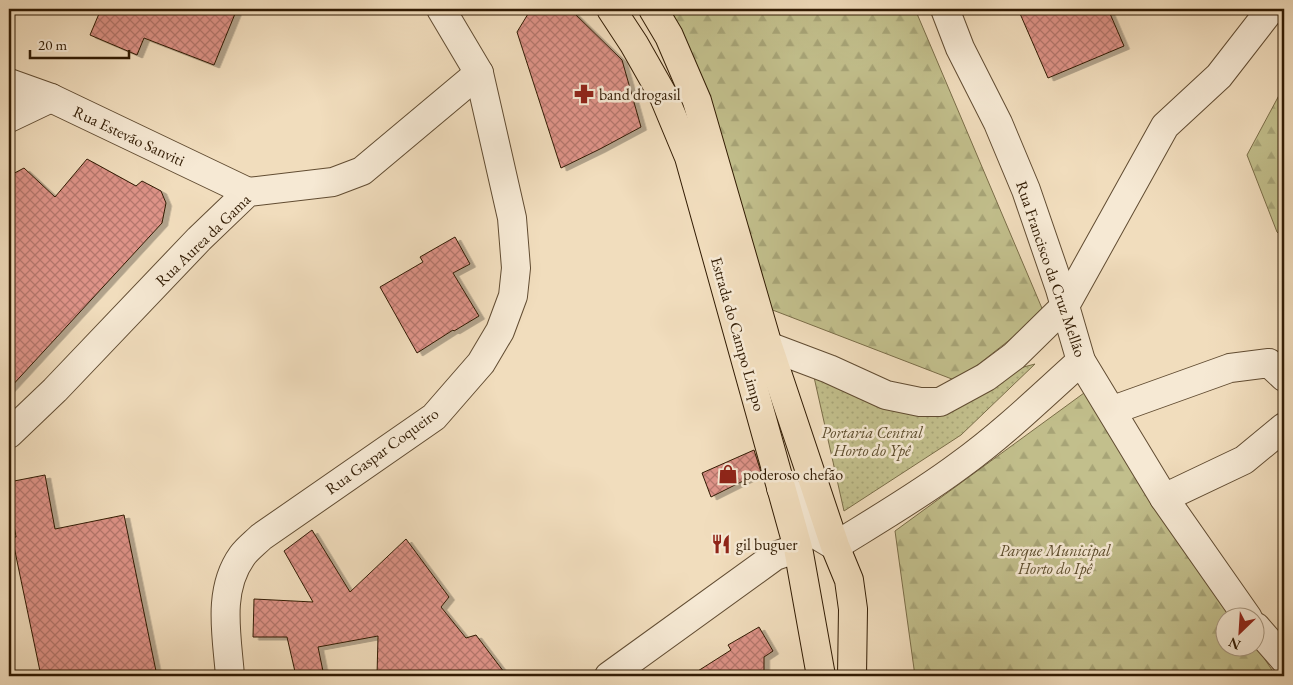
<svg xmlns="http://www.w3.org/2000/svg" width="1293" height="685" font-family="'EB Garamond',serif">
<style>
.forest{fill:url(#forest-firs);stroke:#7a6d48}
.garden{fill:url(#garden-dots);stroke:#7a6d48}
.building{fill:url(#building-cross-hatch);stroke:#311b03;filter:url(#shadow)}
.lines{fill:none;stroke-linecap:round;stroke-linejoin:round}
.street-casing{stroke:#614c32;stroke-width:30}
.primary-casing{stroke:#311b03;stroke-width:30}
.street{stroke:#f6e9d4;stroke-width:28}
.primary{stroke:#f1ddbd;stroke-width:28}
.labels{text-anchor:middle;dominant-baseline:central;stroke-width:5;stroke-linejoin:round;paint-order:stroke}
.poi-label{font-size:16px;fill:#311b03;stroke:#f6e9d4;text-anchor:start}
.street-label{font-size:16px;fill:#311b03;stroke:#f6e9d4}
.park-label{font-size:16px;font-style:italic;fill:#5c4c2c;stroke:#f6e9d4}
</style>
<defs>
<pattern id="forest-firs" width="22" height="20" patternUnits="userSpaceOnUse" patternTransform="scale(1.25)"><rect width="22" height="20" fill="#c2bf8c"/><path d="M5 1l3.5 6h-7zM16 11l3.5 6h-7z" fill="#a7a477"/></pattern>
<pattern id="garden-dots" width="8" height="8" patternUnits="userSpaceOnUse" patternTransform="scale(1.25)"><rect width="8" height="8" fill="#c2bf8c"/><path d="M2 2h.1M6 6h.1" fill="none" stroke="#a7a477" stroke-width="1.8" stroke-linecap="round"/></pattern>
<pattern id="building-cross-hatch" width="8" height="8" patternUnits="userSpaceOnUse" patternTransform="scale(1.25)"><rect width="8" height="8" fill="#de9388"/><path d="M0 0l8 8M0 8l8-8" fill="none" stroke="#b5776d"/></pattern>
<filter id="shadow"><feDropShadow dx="5.5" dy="3" stdDeviation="0" flood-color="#0004"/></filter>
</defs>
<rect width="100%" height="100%" fill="#f1ddbd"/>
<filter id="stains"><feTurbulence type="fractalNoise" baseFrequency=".004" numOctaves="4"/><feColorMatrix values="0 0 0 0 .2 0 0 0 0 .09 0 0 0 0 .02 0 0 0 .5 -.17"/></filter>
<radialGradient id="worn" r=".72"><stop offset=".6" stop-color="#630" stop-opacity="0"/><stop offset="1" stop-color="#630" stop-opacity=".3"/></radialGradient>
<g class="forest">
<polygon points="667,9 915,9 1044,313 957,381 770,309"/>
<polygon points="1284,86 1284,239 1277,232 1247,155"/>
<polygon points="1084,393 1236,617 1226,618 1226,648 1256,648 1256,646 1276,676 915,676 895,531"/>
</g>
<polygon class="garden" points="1035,364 961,435 844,511 814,377 907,409 986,377"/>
<g class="building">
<polygon points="101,9 237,9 214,65 144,38 137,55 90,35"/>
<polygon points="531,9 570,9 622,60 641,127 600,149 561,168 517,32"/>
<polygon points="1018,9 1108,9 1124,46 1048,78"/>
<polygon points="87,159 136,186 142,181 161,191 166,203 162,223 9,389 9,176 24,168 55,197"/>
<polygon points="455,237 470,264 453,273 479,316 454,331 453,330 417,353 380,287 423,262 420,257"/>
<polygon points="754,450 761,472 711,497 702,473"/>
<polygon points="45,475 55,529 124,515 157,676 41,676 12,537 16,537 9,497 9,482"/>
<polygon points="312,530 350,592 406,539 449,597 441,607 466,638 476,635 507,676 377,676 378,636 318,647 324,676 296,676 287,637 253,637 254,599 313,602 284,551"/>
<polygon points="759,627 773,651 764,657 764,676 690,676 731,650 728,645"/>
</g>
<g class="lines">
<defs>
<g id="street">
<polyline points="945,9 960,48 998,123 1026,190 1060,289 1081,361 1164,498 1248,618"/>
<polyline points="9,83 51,98 248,192"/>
<polyline points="9,118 51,98"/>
<polyline points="768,346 829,369 886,395 920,402 940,402 986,377 1014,356 1065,306 1165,126 1219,76 1271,9"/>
<polyline points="1113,410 1230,368 1269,363 1284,377"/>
<polyline points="9,434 55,390 199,239 248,192 333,182 362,171 479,73"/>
<path d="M781,488L803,500L815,534L835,546C877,520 920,495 960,465C1003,434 1042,396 1081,361"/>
<polyline points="1164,498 1244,460 1284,427"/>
<polyline points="1256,627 1284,659"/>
<path d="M230,676C227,636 217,591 242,556C247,549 255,543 261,537L434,417L481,363L500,331L513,296L516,268L512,218L479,73L441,9"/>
<polyline points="609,676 775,556 798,548"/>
</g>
<g id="primary">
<polyline points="611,9 634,44 664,97 689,157 798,548 821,676"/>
<polyline points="653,9 669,36 697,101 768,346 835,546 849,580 853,609 852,676"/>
</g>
</defs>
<use href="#street" class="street-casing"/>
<use href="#primary" class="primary-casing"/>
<use href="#street" class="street"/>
<use href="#primary" class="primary"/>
</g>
<defs>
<symbol id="pharmacy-bare" viewBox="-9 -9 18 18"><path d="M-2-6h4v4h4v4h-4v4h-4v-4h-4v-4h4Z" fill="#8f2418" stroke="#f6e9d4" stroke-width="2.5" paint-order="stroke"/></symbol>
<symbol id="shop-bare" viewBox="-9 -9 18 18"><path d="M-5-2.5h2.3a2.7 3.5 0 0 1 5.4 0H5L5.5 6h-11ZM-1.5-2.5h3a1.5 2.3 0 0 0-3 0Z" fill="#8f2418" stroke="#f6e9d4" stroke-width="2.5" paint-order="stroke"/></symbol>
<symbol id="restaurant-bare" viewBox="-9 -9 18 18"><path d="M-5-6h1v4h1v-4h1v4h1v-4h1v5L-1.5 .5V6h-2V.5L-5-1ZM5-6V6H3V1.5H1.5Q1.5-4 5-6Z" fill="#8f2418" stroke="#f6e9d4" stroke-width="2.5" paint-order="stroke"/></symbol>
</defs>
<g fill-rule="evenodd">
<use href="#pharmacy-bare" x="570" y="80" width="28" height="28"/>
<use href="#shop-bare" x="714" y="460" width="28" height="28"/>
<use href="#restaurant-bare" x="707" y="530" width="28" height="28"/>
</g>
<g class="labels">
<g class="poi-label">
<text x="599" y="94">band drogasil</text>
<text x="743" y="474">poderoso chefão</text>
<text x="736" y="544">gil buguer</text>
</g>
<g class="street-label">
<text transform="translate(129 136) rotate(25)">Rua Estevão Sanviti</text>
<text transform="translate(203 240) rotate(-44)">Rua Aurea da Gama</text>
<text transform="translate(1051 269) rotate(71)">Rua Francisco da Cruz Mellão</text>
<text transform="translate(738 334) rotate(74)">Estrada do Campo Limpo</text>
<text transform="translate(382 451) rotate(-36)">Rua Gaspar Coqueiro</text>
</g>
<g class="park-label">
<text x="872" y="432">Portaria Central<tspan x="872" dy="18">Horto do Ypê</tspan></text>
<text x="1055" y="550">Parque Municipal<tspan x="1055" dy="18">Horto do Ipê</tspan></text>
</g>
</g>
<rect width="1293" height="685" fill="none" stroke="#f1ddbd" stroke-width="30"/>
<rect x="10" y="10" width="1273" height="665" fill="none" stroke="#311b03" stroke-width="2.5"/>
<rect x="15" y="15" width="1263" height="655" fill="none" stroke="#311b03"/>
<g transform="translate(1240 632) rotate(205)"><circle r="24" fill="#f6e9d4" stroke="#a79780"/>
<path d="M0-4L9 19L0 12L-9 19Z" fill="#8f2418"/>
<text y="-8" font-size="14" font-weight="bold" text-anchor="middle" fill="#311b03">N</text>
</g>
<path d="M30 50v8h99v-8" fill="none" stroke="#311b03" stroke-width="2.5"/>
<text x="38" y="50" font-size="15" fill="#311b03" stroke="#f6e9d4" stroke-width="4" paint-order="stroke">20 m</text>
<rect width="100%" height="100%" filter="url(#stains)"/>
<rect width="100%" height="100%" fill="url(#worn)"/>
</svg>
